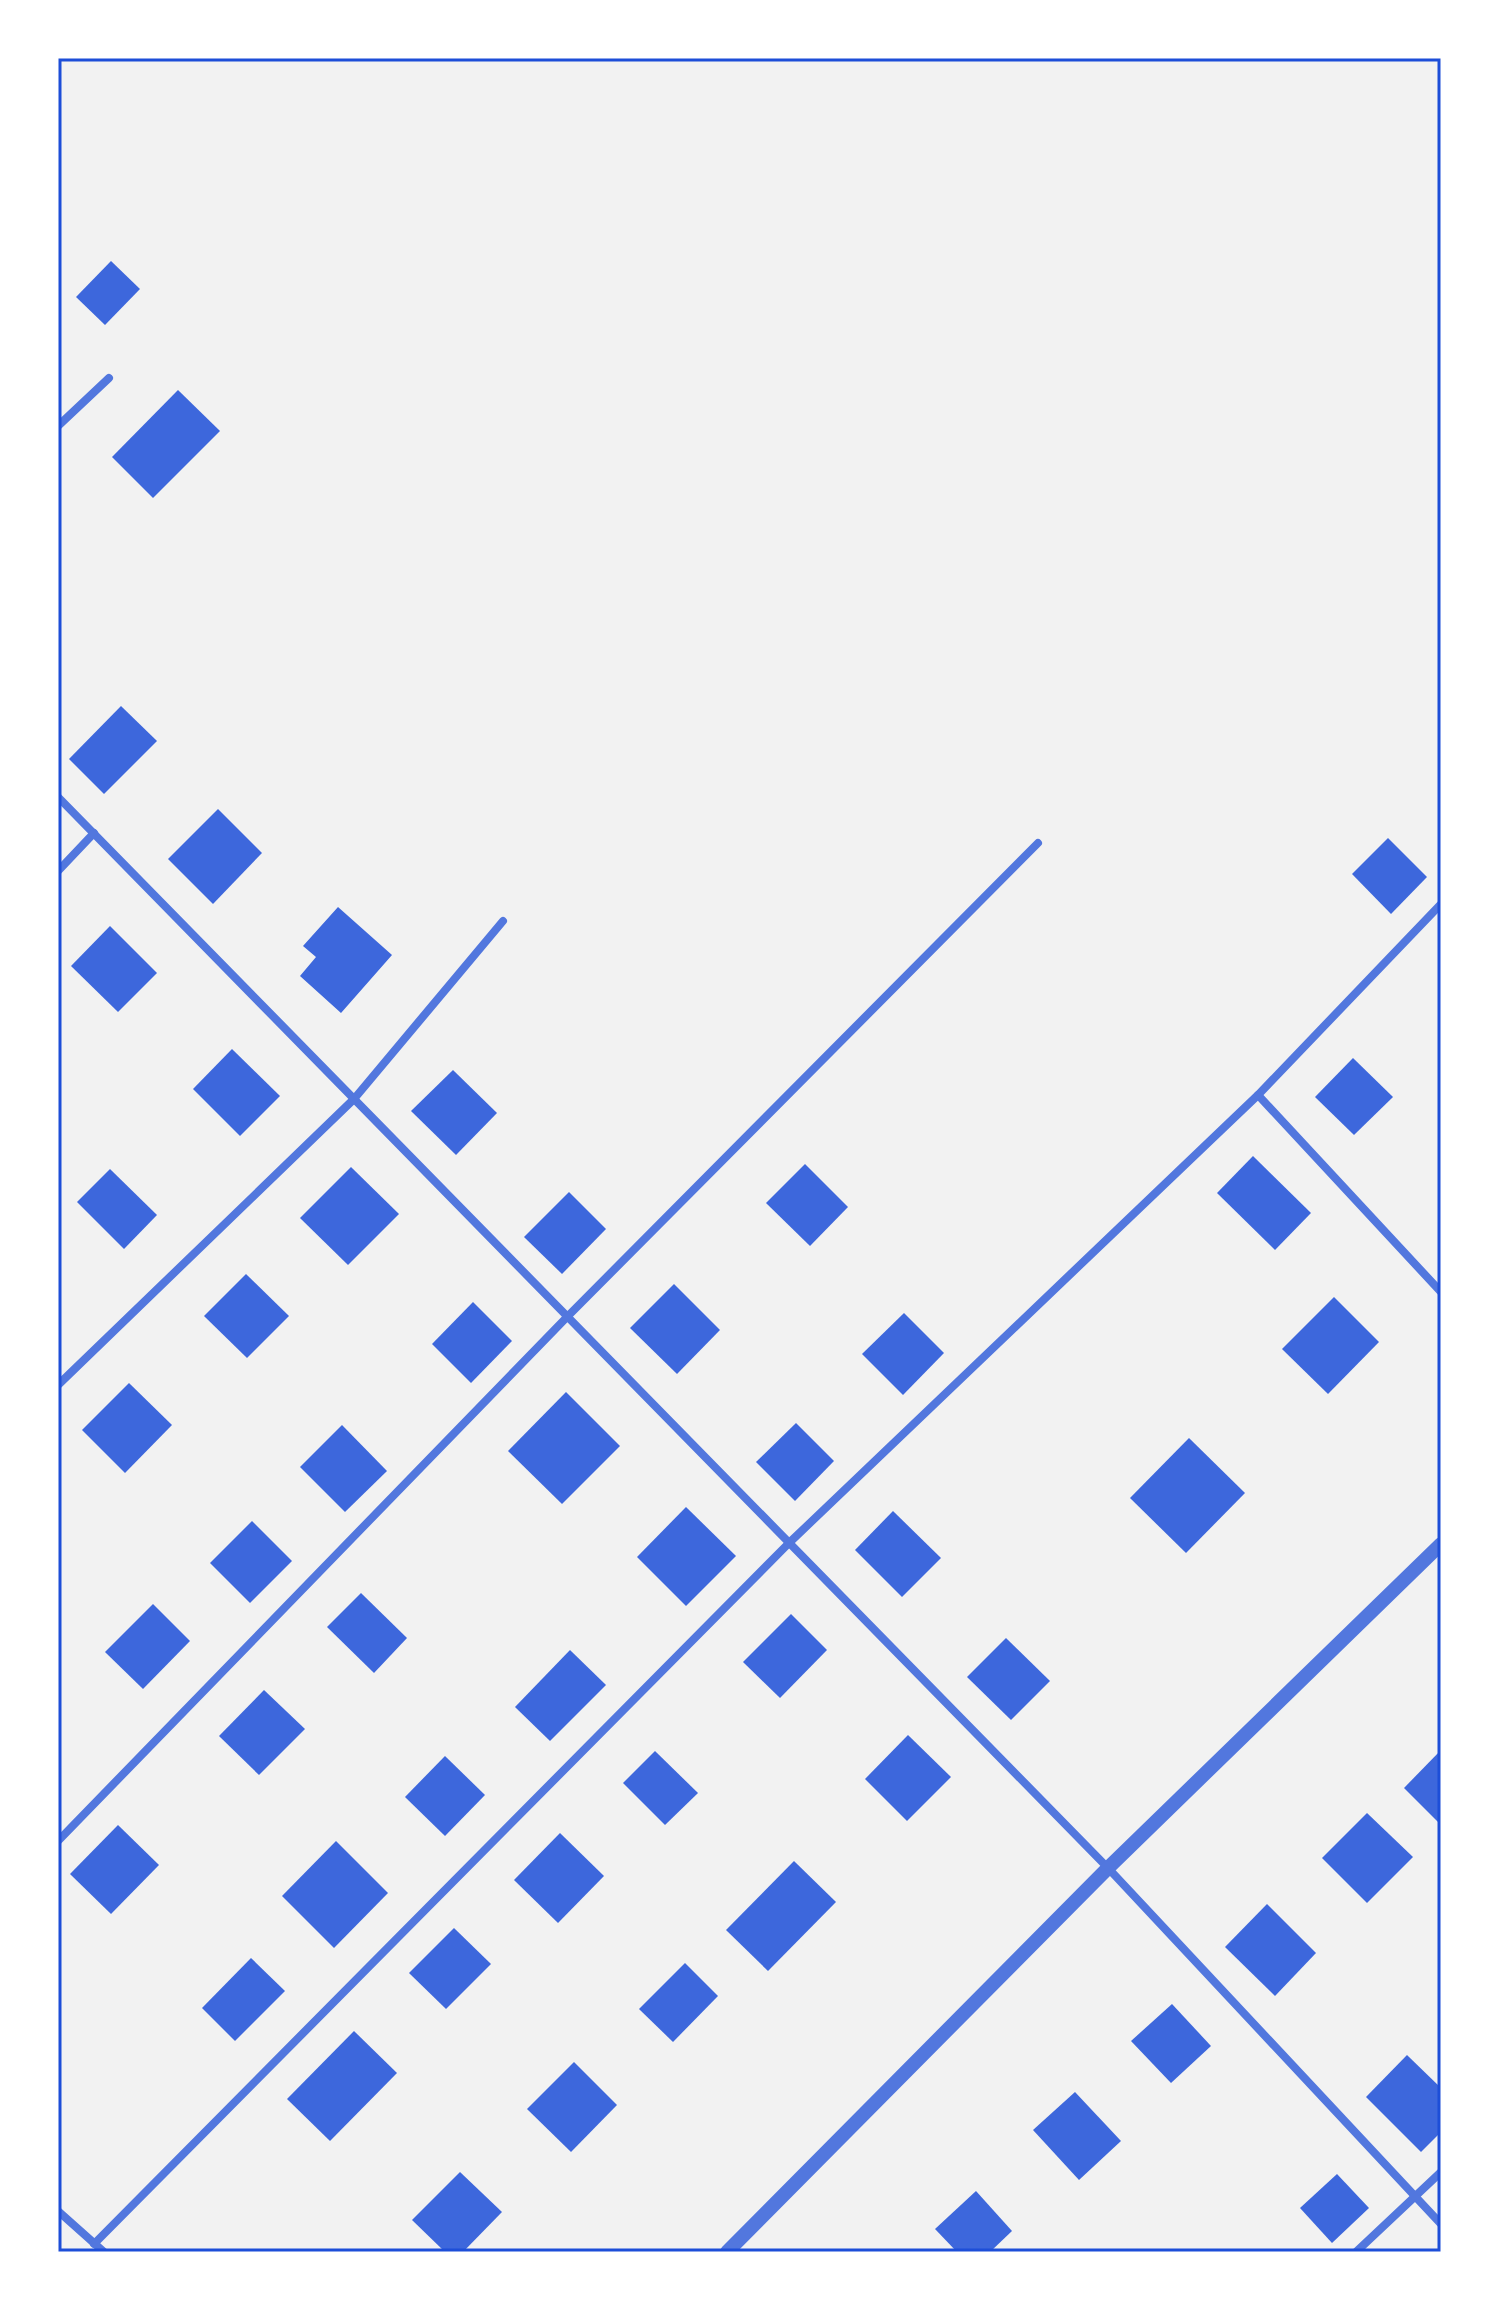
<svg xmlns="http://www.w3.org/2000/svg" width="1499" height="2310" font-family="'PT Sans',sans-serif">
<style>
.building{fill:#3d67dc}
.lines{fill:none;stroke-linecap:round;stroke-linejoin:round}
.minor{stroke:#5277de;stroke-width:8}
.tertiary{stroke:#5277de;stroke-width:14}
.neatline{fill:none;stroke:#1d4ed8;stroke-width:3}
</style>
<rect width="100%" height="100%" fill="#f2f2f2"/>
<g class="building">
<polygon points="111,261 140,289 105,325 76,297"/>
<polygon points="178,390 220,431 153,498 112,457"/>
<polygon points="121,706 157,741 104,794 69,759"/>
<polygon points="218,809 262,853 213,904 168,859"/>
<polygon points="1388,838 1427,877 1391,914 1352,874"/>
<polygon points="338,907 392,955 341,1013 300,976 316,957 303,946"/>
<polygon points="110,926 157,973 118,1012 71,966"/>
<polygon points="232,1049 280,1096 240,1136 193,1089"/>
<polygon points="1353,1058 1393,1097 1354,1135 1315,1097"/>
<polygon points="453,1070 497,1113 456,1155 411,1111"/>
<polygon points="1253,1156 1311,1213 1275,1250 1217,1193"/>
<polygon points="805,1164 848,1207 810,1246 766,1203"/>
<polygon points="351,1167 399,1214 348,1265 300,1218"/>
<polygon points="110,1169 157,1215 124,1249 77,1202"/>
<polygon points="569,1192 606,1229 562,1274 524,1237"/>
<polygon points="246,1274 289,1316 247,1358 204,1316"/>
<polygon points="674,1284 720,1330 677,1374 630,1328"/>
<polygon points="1334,1297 1379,1342 1328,1394 1282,1349"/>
<polygon points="473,1302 512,1341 471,1383 432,1344"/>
<polygon points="904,1313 944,1353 903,1395 862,1354"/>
<polygon points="129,1383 172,1425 125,1473 82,1430"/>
<polygon points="566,1392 620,1446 562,1504 508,1451"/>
<polygon points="796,1423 834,1461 795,1501 756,1462"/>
<polygon points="342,1425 387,1471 345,1512 300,1467"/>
<polygon points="1189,1438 1245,1493 1186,1553 1130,1498"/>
<polygon points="686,1507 736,1556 686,1606 637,1557"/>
<polygon points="893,1511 941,1558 902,1597 855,1550"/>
<polygon points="252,1521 292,1561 250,1603 210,1563"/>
<polygon points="361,1593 407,1638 374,1673 327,1627"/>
<polygon points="153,1604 190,1641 143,1689 105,1652"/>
<polygon points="791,1614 827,1650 780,1698 743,1662"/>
<polygon points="1006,1638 1050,1681 1011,1720 967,1677"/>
<polygon points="570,1650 606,1685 550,1741 515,1707"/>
<polygon points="264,1690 305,1729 259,1775 219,1736"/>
<polygon points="908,1735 951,1777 907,1821 865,1779"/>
<polygon points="1441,1750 1441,1825 1404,1788"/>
<polygon points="655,1751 698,1793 665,1825 623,1783"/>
<polygon points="445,1756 485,1795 445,1836 405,1797"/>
<polygon points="1367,1813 1413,1857 1367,1903 1322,1858"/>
<polygon points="118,1825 159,1865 111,1914 70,1874"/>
<polygon points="560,1833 604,1876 558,1923 514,1880"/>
<polygon points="336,1841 388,1893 334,1948 282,1896"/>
<polygon points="794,1861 836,1902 768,1971 726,1930"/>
<polygon points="1267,1904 1316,1953 1275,1996 1225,1947"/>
<polygon points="454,1928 491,1964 446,2009 409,1973"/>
<polygon points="251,1958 285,1991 235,2041 202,2008"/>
<polygon points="685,1963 718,1996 673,2042 639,2009"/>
<polygon points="1172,2004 1211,2046 1171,2083 1131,2041"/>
<polygon points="354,2031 397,2073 330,2141 287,2099"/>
<polygon points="1407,2055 1441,2088 1441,2132 1421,2152 1366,2097"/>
<polygon points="574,2062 617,2105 571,2152 527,2109"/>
<polygon points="1075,2092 1121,2141 1079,2180 1033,2130"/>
<polygon points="460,2172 502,2212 463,2252 445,2252 412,2220"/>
<polygon points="1337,2174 1369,2208 1332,2243 1300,2208"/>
<polygon points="976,2191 1012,2231 990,2252 957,2252 935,2229"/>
</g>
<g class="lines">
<g class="minor">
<polyline points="58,426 109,378"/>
<polyline points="58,797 1108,1868 1441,2224"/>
<polyline points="58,871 94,833"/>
<polyline points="1258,1095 1441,1292"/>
<polyline points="58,1385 354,1099 503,921"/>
<polyline points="58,1841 567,1317 1038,843"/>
<polyline points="58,2211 104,2252"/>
<polyline points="94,2244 789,1543 1258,1095 1441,904"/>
<polyline points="1356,2252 1441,2172"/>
</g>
<polyline class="tertiary" points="727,2252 1108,1868 1441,1544"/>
</g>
<rect width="1499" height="2310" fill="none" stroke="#ffffff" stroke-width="120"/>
<rect x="60" y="60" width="1379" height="2190" class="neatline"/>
</svg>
